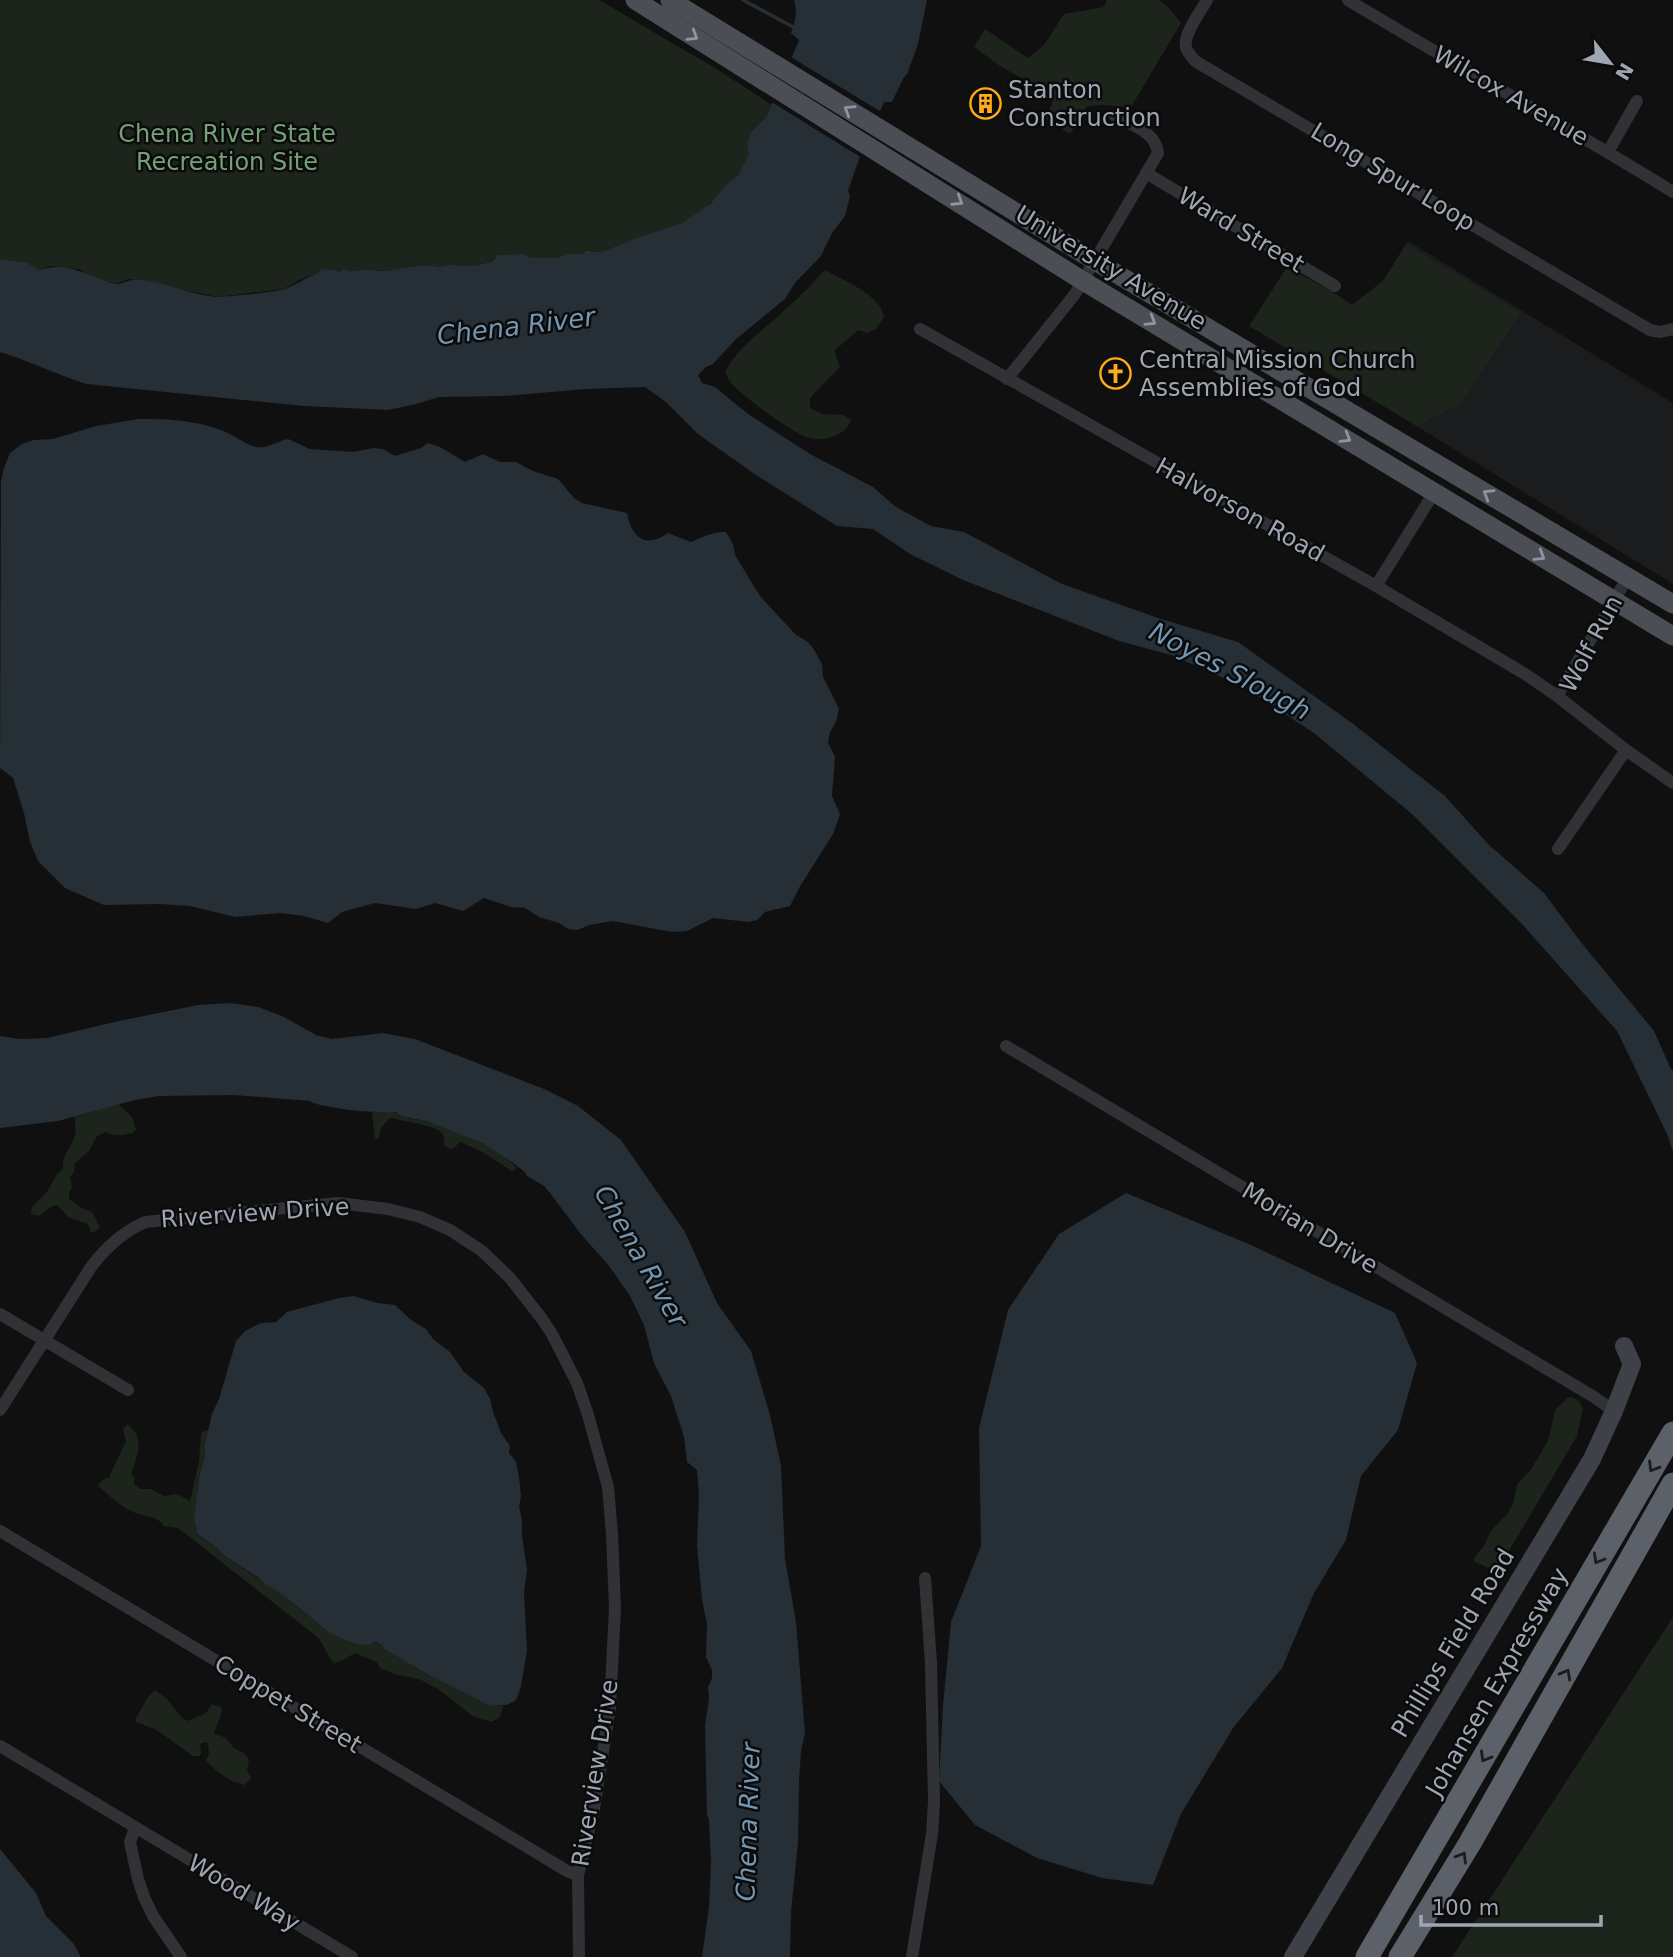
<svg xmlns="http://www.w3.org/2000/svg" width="1673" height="1957" font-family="'DejaVu Sans',sans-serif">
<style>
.built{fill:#1b1c1e}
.green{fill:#1c241c}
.water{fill:#252f35}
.pier{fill:#101011}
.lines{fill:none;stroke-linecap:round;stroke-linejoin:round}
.stream{stroke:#252f35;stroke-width:3.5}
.street{stroke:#303236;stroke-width:12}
.secondary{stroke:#3e4147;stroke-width:18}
.primary{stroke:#4c4e56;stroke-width:19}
.highway{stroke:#5c6068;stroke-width:23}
.oneway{stroke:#8e94a0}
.oneway2{stroke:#1b1c1e}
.labels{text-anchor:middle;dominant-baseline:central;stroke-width:5;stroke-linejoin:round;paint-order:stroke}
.poi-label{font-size:24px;fill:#9fa6b3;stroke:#0b0b0c;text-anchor:start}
.street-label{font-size:24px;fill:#9fa6b3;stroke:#0b0b0c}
.park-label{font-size:24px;fill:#74a076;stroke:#0b0b0c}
.water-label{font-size:26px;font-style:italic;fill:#7396b2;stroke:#0b0b0c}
</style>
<rect width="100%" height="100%" fill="#101011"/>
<polygon class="built" points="1408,241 1673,403 1673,584 1327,371"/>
<g class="green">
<path d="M0,0H599L720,71L772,105L767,116L751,132L747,144L750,154L739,174L700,213L682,223L636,238L604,251L595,252L591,250L582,254H568L555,258H532L523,254L498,255L492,262C484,263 476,266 469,266C458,266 450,263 440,267C421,263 402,269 383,271C377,271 372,269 366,270C358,270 352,272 343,269L340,272L336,270L321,269L319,272L301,279L284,289L217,297L140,280L129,279L115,284L88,275L80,269L50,266L39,270L28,263L0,259Z"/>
<polygon points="1107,0 1158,0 1166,5 1181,23 1131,107 1103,105 1087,106 1070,134 1046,118 1055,96 1003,68 974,47 985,29 1028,58 1044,45 1064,14 1104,7"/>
<polygon points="1406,244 1520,313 1462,403 1417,426 1249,326 1287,267 1333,292 1352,305 1384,280"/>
<path d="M825,270C844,281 880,294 884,317L876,329L867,333L858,330L834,351L840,367L810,398V408L822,414L843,415L851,420C846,435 825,442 810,438C795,435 745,398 733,385C729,381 727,377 725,372C738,346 766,328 786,309C800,297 812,283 825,270Z"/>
<path d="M118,1104L132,1117L136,1129L133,1133C123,1135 115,1137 106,1132L97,1136L89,1151L75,1163L74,1172L70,1177L72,1188L69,1192V1199L80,1207L92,1212L100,1227L96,1231L91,1233L88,1224L68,1217C53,1199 57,1204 38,1216L31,1214L32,1207L47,1192L57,1174L63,1169C64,1150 66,1156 73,1141C77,1133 75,1126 75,1117Z"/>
<path d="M381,1111L400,1113L408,1118L429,1122L468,1136L500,1153L517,1168L512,1171L482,1152L460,1142L454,1148L450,1149L444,1146C444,1143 445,1137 443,1135C439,1125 404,1122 393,1118H390L381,1128L379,1138L375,1139L372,1115L373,1112Z"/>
<polygon points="1572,1397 1580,1402 1583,1409 1577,1436 1503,1561 1495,1571 1475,1562 1474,1558 1484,1546 1490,1532 1508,1513 1512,1506 1518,1483 1530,1471 1548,1441 1555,1410 1567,1398"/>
<path d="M127,1424C145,1436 138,1456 131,1473L134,1477V1484L140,1489H151L164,1496L177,1494L190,1501L199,1461L201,1434L204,1431L209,1430L204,1447L205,1456L194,1520L197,1535L216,1547L225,1556L286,1597L327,1631L382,1645L384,1649L429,1675L490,1706H503L500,1717L492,1722L473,1716L438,1689L419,1679L394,1674L380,1668L377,1662L355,1653L343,1660L334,1663C326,1655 325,1644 316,1636L178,1528L164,1526C158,1517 149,1517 139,1514C125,1511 109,1495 98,1486L103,1479L109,1478C114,1465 120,1454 126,1441L123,1429Z"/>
<polygon points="1673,1617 1673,1957 1452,1957"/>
<path d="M155,1690L167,1699L182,1718L188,1721L206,1713L212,1704L221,1707L222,1712L214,1733L226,1738L234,1748L244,1753L249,1760L247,1770L251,1778L245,1785C229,1782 217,1772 206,1761L209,1753L208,1744L206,1742L200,1744L201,1753L199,1756H193L157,1730L136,1722V1718L148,1697Z"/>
</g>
<g class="water">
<path d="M794,0H927L918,44L907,74L904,77L892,102H884L860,156L848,191L850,196L845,216L832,233L821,256L795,283L785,299L735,340L713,364L706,367L698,375L702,383L715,387L748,414L810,454L873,487L896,507L931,526L964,532L1062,584L1161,619L1238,642L1352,723L1445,796L1489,845L1544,893L1580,941L1654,1031L1670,1067L1673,1071V1152L1668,1136L1617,1031L1522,924L1412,814L1314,733L1242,686L1171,655L1119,641L963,580L910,554L873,529L837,526L756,475L698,434L667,403L645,387L586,389L504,396L439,397L416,404L388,410L304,406L87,384C57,375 30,361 0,352V259L28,263L39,270C64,262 78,271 101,279C105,280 111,284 116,284C125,284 129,278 142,280C167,283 190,294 215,297C226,297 276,292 285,289C296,285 307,277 319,272L321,269L336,270L340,272L343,269C351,272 357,270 366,270C372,269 377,271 383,271C402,269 421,263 440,267C450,263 458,266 469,266C476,266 484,263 492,262L498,255L523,254L532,258H555L568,254H582L587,250L595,252L604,251L636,238L682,223L710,204L725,186L739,174L749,154L747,144L751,132L767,116L799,40L791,33C795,21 798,13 794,0Z"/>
<path d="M139,419C168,419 194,420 221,430C233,434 244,444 256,447C267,449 278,441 288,439L310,449L353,452L374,448L383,449L395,456L421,448L428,443L440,447L465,462L483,454L500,462H516L533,471L558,479L574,498L582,503L627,513C632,538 645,549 668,533L691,542C703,537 713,531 726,532L733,544L735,555L760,596L796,635L808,642L813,648L822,664L823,677L839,709L836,722L830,732L828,742L835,757L832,796L840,814L833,834L799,888L790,906L765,912L757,920L749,922L713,918L687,931L672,932L613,921L589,925L578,930L568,929L559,923L539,917L525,908L511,907L484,898L463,911L435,903L416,909L375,903L342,912L328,923L304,916L280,913L235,917L190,906L159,904L104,905L65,888L38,861L30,842L24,813L13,778L0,768L1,481L4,468L10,453L22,444L34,440L53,439L96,426Z"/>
<path d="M231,1003L258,1007L282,1016L316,1035L332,1039L383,1033L415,1039L544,1089L578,1106L621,1140L685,1232L717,1303L751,1351L770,1415L781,1466L785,1559L796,1622L805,1733L801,1751L799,1782L798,1842L791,1912L790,1957H702L709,1907L711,1863L709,1820L707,1815L705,1725L709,1699L708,1687L712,1678V1670L706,1657L707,1624L702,1600L697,1545L699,1494L697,1470L687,1462L684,1437L671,1396L654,1363L644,1325L630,1296L610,1267L580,1233L550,1193L544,1186L527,1176L525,1172L509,1160L482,1143L429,1122L402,1116L396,1112C370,1113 339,1110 313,1103L310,1101L234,1095L159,1096L135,1100L58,1121L0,1128V1036L20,1039L47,1038L119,1021L198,1005Z"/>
<polygon points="1126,1193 1251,1245 1395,1313 1417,1363 1398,1430 1361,1476 1346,1540 1314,1593 1282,1668 1233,1728 1181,1814 1153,1885 1102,1878 1037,1858 975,1825 939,1781 943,1706 951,1622 981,1546 979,1428 1008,1310 1059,1234"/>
<polygon points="354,1296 377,1303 395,1305 411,1320 426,1329 433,1339 450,1352 464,1372 484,1388 490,1399 493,1412 501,1433 510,1446 509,1453 516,1462 519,1477 521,1496 519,1507 522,1520 522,1536 527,1570 524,1592 527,1651 521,1686 517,1698 515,1701 506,1705 490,1706 429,1675 384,1649 382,1645 374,1642 369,1645 358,1644 345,1640 327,1631 286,1597 264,1583 259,1578 225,1556 216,1547 197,1534 194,1520 199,1479 205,1456 204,1447 212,1414 219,1399 236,1341 245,1331 261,1323 276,1322 287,1312 339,1298"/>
<polygon points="0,1849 36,1893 46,1916 73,1943 81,1957 0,1957"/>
</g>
<polygon class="pier" points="789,56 883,113 862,158 770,101"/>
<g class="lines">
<polyline class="stream" points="743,0 797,29"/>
<g class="street">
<path d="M1207,0C1201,11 1183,34 1186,47C1187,52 1192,57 1195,61L1650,330L1660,332L1673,329"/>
<path d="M1348,0C1456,65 1566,126 1673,192"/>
<polyline points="1608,152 1637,101"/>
<polyline points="1146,173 1335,286"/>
<polyline points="920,329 1376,586 1525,674 1557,696"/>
<path d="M1007,379L1075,294L1158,153C1156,132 1132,125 1115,116"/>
<polyline points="1628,577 1557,696 1626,750 1673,783"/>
<polyline points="1376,586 1435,491"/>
<polyline points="1558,849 1626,750"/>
<polyline points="1006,1046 1594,1397 1614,1411"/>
<polyline points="0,1314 128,1390"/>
<path d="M0,1410L91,1267C106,1247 123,1232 145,1222L338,1203L388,1209L420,1217L450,1230L482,1251L510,1278L542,1319L552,1334L577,1383L588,1415L608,1487L612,1534L615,1608L610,1707L594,1809L578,1875L579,1957"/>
<polyline points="0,1531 567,1871 578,1875"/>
<polyline points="0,1746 352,1957"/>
<polyline points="135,1828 130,1842 138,1879 144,1897 153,1916 181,1957"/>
<polyline points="912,1957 932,1834 934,1801 931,1663 925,1578"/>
</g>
<polyline class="secondary" points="1293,1957 1592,1459 1614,1411 1632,1364 1624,1346"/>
<g class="primary">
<polyline points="635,0 1083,281 1673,636"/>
<polyline points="670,0 1095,261 1673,604"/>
</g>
<g class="highway">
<polyline points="1367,1957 1673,1433"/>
<polyline points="1400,1957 1470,1843 1673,1484"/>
</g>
</g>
<defs><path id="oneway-chevron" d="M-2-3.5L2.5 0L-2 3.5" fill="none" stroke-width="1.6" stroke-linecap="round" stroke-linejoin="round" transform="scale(1.75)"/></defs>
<g class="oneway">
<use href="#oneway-chevron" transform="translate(693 36) rotate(32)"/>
<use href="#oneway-chevron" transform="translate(849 110) rotate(-148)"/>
<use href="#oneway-chevron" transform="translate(958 201) rotate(33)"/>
<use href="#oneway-chevron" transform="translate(1151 321) rotate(31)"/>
<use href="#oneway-chevron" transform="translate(1346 438) rotate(31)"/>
<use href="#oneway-chevron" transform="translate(1488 494) rotate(-149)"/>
<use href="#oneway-chevron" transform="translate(1540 556) rotate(32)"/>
</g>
<g class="oneway2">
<use href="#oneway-chevron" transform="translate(1653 1467) rotate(121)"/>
<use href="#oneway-chevron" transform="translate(1598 1559) rotate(120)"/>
<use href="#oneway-chevron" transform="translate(1566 1674) rotate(-61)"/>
<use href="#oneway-chevron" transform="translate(1485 1757) rotate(120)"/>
<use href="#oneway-chevron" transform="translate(1462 1857) rotate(-59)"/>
</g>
<defs>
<symbol id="building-ring" viewBox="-11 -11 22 22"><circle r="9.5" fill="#0b0b0c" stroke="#ffab1a" stroke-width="1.5"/><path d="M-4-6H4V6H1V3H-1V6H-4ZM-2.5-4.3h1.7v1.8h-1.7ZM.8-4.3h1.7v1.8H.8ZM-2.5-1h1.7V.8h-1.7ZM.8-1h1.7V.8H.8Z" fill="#ffab1a"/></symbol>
<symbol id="church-ring" viewBox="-11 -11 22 22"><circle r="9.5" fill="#0b0b0c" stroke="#ffab1a" stroke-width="1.5"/><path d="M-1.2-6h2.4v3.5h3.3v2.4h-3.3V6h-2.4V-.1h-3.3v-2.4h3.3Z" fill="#ffab1a"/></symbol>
</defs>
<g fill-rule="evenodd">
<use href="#building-ring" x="968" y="86" width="35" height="35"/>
<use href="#church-ring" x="1098" y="356" width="35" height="35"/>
</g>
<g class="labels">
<g class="poi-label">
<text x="1008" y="90">Stanton<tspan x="1008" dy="28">Construction</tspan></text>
<text x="1139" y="360">Central Mission Church<tspan x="1139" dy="28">Assemblies of God</tspan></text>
</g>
<g class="street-label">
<text transform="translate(1511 96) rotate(30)">Wilcox Avenue</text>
<text transform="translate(1393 177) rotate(31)">Long Spur Loop</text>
<text transform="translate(1241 230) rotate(31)">Ward Street</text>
<text transform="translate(1111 268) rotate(31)">University Avenue</text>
<text transform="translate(1240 510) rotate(29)">Halvorson Road</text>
<text transform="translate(1591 644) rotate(-62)">Wolf Run</text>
<text transform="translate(255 1213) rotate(-4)">Riverview Drive</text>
<text transform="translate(1310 1228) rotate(31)">Morian Drive</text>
<text transform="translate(1453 1643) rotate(-59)">Phillips Field Road</text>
<text transform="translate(1497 1682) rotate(-60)">Johansen Expressway</text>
<text transform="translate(288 1704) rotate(31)">Coppet Street</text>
<text transform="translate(595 1773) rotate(-81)">Riverview Drive</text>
<text transform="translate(244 1893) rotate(31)">Wood Way</text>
</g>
<g class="park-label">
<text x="227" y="134">Chena River State<tspan x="227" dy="28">Recreation Site</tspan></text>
</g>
<g class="water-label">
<text transform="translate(516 326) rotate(-7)">Chena River</text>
<text transform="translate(1230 671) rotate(28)">Noyes Slough</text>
<text transform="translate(641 1256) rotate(60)">Chena River</text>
<text transform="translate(748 1822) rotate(-88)">Chena River</text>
</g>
</g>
<g transform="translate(1610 63) rotate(121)" stroke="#0b0b0c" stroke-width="5" paint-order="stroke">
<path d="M0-5L12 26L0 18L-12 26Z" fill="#9fa6b3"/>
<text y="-10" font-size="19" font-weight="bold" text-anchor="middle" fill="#9fa6b3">N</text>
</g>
<path d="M1421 1915v10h180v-10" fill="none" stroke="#9fa6b3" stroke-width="3.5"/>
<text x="1432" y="1915" font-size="21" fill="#9fa6b3" stroke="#0b0b0c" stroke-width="5" paint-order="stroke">100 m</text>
</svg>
